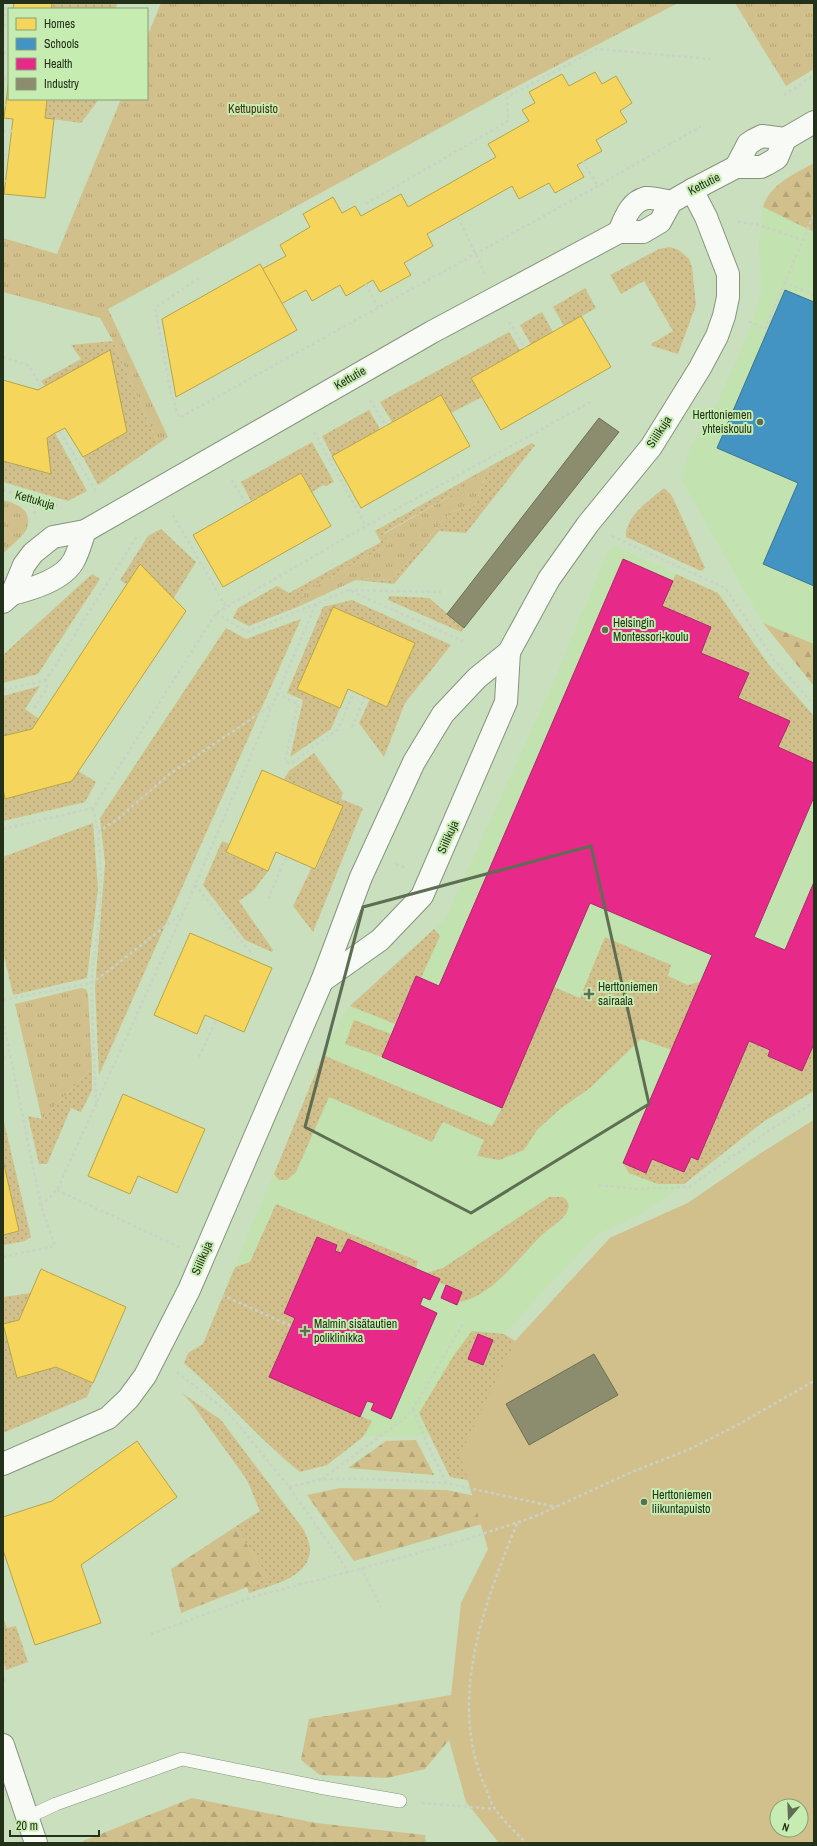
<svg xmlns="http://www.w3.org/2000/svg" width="817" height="1846" font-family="'Archivo Narrow',sans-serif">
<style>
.built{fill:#c2e2b0}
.grass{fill:url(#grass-dots)}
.forest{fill:url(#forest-firs)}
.park{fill:url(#park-tufts)}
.pitch{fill:#d1c08c;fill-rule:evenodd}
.homes{fill:#f6d55c;stroke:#b7a448}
.schools{fill:#4393c3;stroke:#397690}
.health{fill:#e7298a;stroke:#ac2b68}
.industry{fill:#8c8c6e;stroke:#6c7155}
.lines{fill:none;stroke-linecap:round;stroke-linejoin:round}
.service-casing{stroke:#85957c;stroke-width:14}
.minor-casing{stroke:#85957c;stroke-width:24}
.tertiary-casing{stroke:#85957c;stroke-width:24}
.path{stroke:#cad1c6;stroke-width:2.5;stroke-dasharray:3 3;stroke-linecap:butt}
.service{stroke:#f7faf5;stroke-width:13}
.minor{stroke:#f7faf5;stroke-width:22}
.tertiary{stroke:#f7faf5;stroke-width:22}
.marked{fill:none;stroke:#5d6e53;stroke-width:3;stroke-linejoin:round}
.poi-dot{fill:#5d6e53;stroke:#c6ecb1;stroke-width:1.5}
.labels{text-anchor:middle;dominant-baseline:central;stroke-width:4;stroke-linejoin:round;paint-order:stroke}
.park-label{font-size:12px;fill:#432f11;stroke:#c6ecb1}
.street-label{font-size:12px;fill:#23311a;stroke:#c6ecb1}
.poi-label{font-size:12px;fill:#23311a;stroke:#c6ecb1;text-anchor:start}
</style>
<defs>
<pattern id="grass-dots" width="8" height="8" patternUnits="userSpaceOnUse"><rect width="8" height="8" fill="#d1c08c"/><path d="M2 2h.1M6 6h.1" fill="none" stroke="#b3a578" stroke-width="1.8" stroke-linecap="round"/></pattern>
<pattern id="forest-firs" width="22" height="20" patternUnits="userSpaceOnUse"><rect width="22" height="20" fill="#d1c08c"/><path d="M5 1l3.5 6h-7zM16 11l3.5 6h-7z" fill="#b3a578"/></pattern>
<pattern id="park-tufts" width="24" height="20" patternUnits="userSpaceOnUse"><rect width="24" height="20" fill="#d1c08c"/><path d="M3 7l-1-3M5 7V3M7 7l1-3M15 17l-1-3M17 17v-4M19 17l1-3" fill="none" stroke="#b3a578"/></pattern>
</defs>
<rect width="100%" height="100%" fill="#cadfbe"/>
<g class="built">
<polygon points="763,207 814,232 814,644 763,623 680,477 693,443 718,401 748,334 762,292 759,245"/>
<polygon points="615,546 718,593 769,665 814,716 814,1091 763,1122 689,1181 637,1216 599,1233 545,1289 504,1334 454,1448 430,1436 363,1437 194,1365 325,1050 346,1010 445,920 554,681 609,549"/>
</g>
<g class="grass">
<polygon points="52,3 117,3 116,9 51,9"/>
<polygon points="47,99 99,99 81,123 45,118"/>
<polygon points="670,247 679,250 689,259 692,267 696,305 678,354 652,346 651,344 673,331 644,281 621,294 610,275 659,249"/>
<polygon points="585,288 596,308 564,326 553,307"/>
<polygon points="542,312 553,332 531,345 520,325"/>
<polygon points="509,332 520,350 471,378 482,397 451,413 441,395 392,422 380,402"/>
<polygon points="113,341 158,444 98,485 83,457 127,432 110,351 45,386 41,381 81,359 71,345"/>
<polygon points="369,410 380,429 332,456 322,436"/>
<polygon points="55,433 87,491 68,501 3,482 3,461 51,474 47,438"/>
<polygon points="312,442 334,482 326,486 323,485 312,492 301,473 251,501 241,482"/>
<polygon points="532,443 535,445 466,533 439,531 394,584 355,580 360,578 392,580 451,512 475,505 489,467"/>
<polygon points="462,482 459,491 384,533 389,544 304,593 300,606 249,626 233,618 238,608 277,586 289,593 381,542 375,531"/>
<path d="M664,488L672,496L705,568L701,571L626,537C625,516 649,501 664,488Z"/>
<polygon points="161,529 196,562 173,599 140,565 126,584 120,580 148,536"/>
<polygon points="92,574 100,579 38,674 3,683 3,655"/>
<polygon points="676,574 718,593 769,665 814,716 814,763 778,747 789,721 738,698 749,673 701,653 711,627 662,606"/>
<polygon points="389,596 429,598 464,628 461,632 388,600"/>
<polygon points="352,600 451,645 405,703 384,757 359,723 370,699 387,707 415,643 333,607 298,689 340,708 331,729 290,757 303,700 287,693 323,607"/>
<polygon points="301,619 99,1075 95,988 105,863 100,818 226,628 246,639"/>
<polygon points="40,686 25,709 39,719 32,729 3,736 3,696"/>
<polygon points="314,753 343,793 341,799 363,808 313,932 293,906 312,867 316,869 343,806 284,779 289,771"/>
<polygon points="78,771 96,782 85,802 3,821 3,789 5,799 72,781"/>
<polygon points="93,823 98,889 87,978 13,995 3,951 3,857"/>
<polygon points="222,841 229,844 226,853 268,871 254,890 239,901 273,950 272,952 245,940 203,885"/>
<polygon points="434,929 440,936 421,978 416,976 395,1024 350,1006"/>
<polygon points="605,937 671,965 668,976 688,985 702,981 672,1050 641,1039 590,1088 560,1109 537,1130 524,1150 499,1160 477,1156 484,1140 443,1122 432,1142 329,1097 296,1172 287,1180 279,1180 274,1174 323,1055 492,1126 502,1108 554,987 580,998"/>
<polygon points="354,1020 391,1034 382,1057 345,1044"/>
<polygon points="749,1041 770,1050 768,1056 802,1071 814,1044 814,1091 763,1122 684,1184 658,1184 629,1173 623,1163 646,1173 652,1159 684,1172 691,1157 698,1160"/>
<polygon points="92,1068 92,1090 81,1112 71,1108 47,1164 39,1164 28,1116 42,1119"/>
<polygon points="3,1118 31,1237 25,1241 3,1245 3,1235 19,1231 3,1160"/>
<polygon points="814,1120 521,1490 450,1477 419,1413 454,1355 472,1331 504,1334 515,1341 610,1238 688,1203 761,1153"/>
<path d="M549,1197H563C570,1202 570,1208 565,1215C559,1223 549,1228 542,1235C519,1257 490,1299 458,1302L462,1292L438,1282L439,1279L426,1273L443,1268Z"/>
<path d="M276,1204L418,1261L416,1268L348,1239L341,1253L335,1251L337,1245L317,1237L284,1312L295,1318L269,1377L372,1421L363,1437L327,1465L300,1472C259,1439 224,1397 184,1363L188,1353L203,1344L235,1267L250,1262Z"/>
<polygon points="31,1293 19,1320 3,1324 3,1297"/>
<polygon points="3,1327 17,1377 56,1367 93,1383 87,1397 3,1433"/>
<path d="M182,1393L221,1420L304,1530C306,1536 310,1543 310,1548C311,1578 271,1585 249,1593L247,1587L268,1577L235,1527L260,1511L247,1480L193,1405Z"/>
<polygon points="3,1617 7,1628 16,1626 28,1662 6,1670 3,1660"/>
</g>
<g class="forest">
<path d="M814,163V232L763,207C769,185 796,173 814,163Z"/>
<polygon points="763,623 814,644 814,686"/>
<polygon points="416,1440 434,1475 348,1468 386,1441"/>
<polygon points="340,1488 447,1490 512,1504 516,1514 354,1561 307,1495"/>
<polygon points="235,1527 268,1577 247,1587 181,1613 171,1569"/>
<polygon points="451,1695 449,1740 425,1769 387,1778 320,1775 301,1760 309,1719"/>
<polygon points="192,1798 316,1823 425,1835 426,1843 83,1843 83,1841"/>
</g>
<g class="park">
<polygon points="161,3 678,3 502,94 108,309 168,437 158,444 113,341 100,318 3,292 3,238 57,254 121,99 147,99 147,37"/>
<polygon points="735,3 814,3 814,69 786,86"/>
<polygon points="489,467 475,505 451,512 392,580 360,578 300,606 304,593 389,544 384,534 459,491 462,482"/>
<path d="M3,500C14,503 30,508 28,523C28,526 27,529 25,532C19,540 10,546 3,554Z"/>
<polygon points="81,988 86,989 88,994 92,1068 42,1119 15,1004"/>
</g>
<path class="pitch" d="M814,1120V1843H499L466,1802L449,1740V1714L461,1603L488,1549L460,1454L515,1342L610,1238L688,1203L761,1153ZM777,1806H801V1830H777Z"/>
<g class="homes">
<polygon points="14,3 52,3 51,9 13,9"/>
<polygon points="595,72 602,84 616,76 632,103 620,111 627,122 596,140 602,151 577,165 584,177 555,193 549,183 519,199 512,186 427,234 433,246 404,263 411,275 380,292 373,280 346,296 340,285 312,301 306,290 281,304 262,269 286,256 280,245 310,227 303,214 333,197 342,213 355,206 361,216 401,194 408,207 496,157 488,144 529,121 522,110 535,103 529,92 562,74 569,86"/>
<polygon points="9,79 9,99 47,99 45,118 54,119 45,198 4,194 13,119 4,118"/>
<polygon points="260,264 297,330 176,397 162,319"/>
<polygon points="581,316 611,367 501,430 471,378"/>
<polygon points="110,350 127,432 83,457 65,428 55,433 47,438 51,474 3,461 3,380 38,390"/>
<polygon points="441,395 470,446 361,508 332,456"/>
<polygon points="301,473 331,526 223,587 193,535"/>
<polygon points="140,564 186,611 72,781 5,799 3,789 3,736 32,729"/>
<polygon points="333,607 415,643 387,707 348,689 340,708 297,689"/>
<polygon points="262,770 343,806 315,869 276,852 268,871 226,852"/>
<polygon points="190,933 272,968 244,1032 205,1015 197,1034 154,1015"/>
<polygon points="123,1094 205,1129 177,1193 138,1176 130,1194 88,1176"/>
<polygon points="3,1160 19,1231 3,1235"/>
<polygon points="41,1269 126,1307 93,1383 56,1367 17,1378 3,1324 19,1320"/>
<polygon points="137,1441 177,1497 81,1565 101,1623 35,1645 3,1550 3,1517 52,1501"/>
</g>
<polygon class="schools" points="785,290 814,302 814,586 763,564 798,483 717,448"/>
<g class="health">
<polygon points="623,559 673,581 662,606 711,627 701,653 749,673 738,698 790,721 778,747 814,763 814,797 754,937 785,950 814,882 814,1044 802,1071 768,1056 770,1050 749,1041 698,1160 691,1157 684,1172 652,1159 646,1173 623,1163 712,955 590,903 502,1108 382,1057 416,976 439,986"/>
<polygon points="317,1237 337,1245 335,1251 341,1253 348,1239 440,1279 430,1300 423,1297 420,1305 437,1313 391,1419 371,1410 374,1403 367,1401 360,1417 269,1377 295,1318 284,1313"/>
<polygon points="446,1285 462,1292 457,1305 441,1298"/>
<polygon points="478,1334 493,1340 483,1365 468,1359"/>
</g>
<g class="industry">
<polygon points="599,418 619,432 464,628 447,614"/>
<polygon points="594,1354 618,1395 529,1445 506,1404"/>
</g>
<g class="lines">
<defs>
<polyline id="service" points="28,1817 56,1804 182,1759 319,1787 400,1801"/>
<g id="minor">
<polyline points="322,981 380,940 422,896 506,702 509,652"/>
<polyline points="3,1464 108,1418 128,1399 145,1376 189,1290 322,981 361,877 414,762 443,714 477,678 509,652 549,579 588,524 651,447 700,368 717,336 724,316 728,297 728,274 706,217 692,190"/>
</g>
<g id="tertiary">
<polyline points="736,167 748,144 754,140 762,136 785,139 814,122"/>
<path d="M619,232C625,218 630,202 646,198C653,197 664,201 671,202"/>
<path d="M12,594C31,589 64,580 74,560C79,551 81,541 85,531"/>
<polyline points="3,602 12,594 24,565 33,553 53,537 85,531 432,332 619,232 643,232 660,222 671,202 692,190 736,167 761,167 767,164 777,158 785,139"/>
<polyline points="3,1745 36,1843"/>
</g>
</defs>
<use href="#service" class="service-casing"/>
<use href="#minor" class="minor-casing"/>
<use href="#tertiary" class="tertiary-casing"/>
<g class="path">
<polyline points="3,25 9,25"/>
<polyline points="3,28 5,3"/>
<polyline points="3,53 9,53"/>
<polyline points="3,78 9,79"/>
<polyline points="784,95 814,75"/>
<polyline points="3,105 6,105"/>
<polyline points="3,131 12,131"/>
<polyline points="3,155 9,156"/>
<polyline points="583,161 598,186"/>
<polyline points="3,181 6,181"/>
<polyline points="366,204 508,121 507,97 597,49 710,59"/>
<polyline points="458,217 485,274"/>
<polyline points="738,222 756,224 803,240"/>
<polyline points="199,278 155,308 171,393 179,418 598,186 701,126"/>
<polyline points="784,282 814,295"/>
<polyline points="366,284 378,307"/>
<polyline points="749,321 765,329 814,214"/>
<polyline points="509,322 525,348"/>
<polyline points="3,357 28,365 42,388"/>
<polyline points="164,358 169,357"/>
<polyline points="370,400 386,426"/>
<polyline points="60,432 97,493"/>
<polyline points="314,432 366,526"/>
<polyline points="232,480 246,504"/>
<polyline points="3,490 62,507"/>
<polyline points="33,499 35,517"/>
<polyline points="173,515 226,607"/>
<polyline points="612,536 725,588 775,661 814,705"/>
<polyline points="349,590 441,592"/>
<polyline points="216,613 247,632 316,604"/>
<polyline points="3,690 46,680"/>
<polyline points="277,694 298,704 285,761 290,764 338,729 354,692"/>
<polyline points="34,708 47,688 46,680 137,536"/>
<polyline points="352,727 365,697"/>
<polyline points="93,808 98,832 101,876 99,918 91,983 96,1104"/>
<polyline points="3,829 93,808 216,613 366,526 591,402"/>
<polyline points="98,832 118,819 168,775 272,705"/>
<polyline points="396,864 406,868"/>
<polyline points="195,885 252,954"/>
<polyline points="268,899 286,857"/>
<polyline points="3,1000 91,983 107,972 181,914"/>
<polyline points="3,1020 41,1206 55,1246 3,1257"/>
<polyline points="199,1057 216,1020"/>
<polyline points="3,1058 11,1056"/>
<polyline points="599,1185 636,1189 689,1187 770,1130 814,1102"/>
<polyline points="57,1190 179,1247"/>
<polyline points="41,1206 57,1190 183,913 316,604 348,590 463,641"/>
<polyline points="222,1295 291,1326"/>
<polyline points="177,1372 228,1412 289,1487 349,1572"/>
<polyline points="413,1409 427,1443 446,1482"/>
<polyline points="322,1479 405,1418 413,1409 464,1322"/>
<polyline points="289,1487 322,1479 372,1479 446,1483 556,1507"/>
<path d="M517,1524C484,1604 448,1699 484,1784C488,1792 490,1802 495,1809C503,1821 516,1832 526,1843"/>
<polyline points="361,1568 381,1607"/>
<polyline points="151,1634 259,1595 349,1572 464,1540 534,1517 632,1472 690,1449 741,1423 814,1381"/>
<polyline points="3,1681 6,1680"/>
<polyline points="422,1803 495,1809"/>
</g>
<use href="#service" class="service"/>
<use href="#minor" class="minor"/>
<use href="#tertiary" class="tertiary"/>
</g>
<path class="marked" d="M591,846L649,1104L471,1213L305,1127L363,907Z"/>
<g class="poi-dot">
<circle cx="760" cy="422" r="4"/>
<circle cx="605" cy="630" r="4"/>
<path d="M587 988h4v4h4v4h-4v4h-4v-4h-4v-4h4z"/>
<path d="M303 1325h4v4h4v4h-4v4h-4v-4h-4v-4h4z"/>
<circle cx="644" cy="1502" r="4"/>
</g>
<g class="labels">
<g class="park-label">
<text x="253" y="109">Kettupuisto</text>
</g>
<g class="street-label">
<text transform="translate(704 184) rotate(-27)">Kettutie</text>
<text transform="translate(350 378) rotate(-30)">Kettutie</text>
<text transform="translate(659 432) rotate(-57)">Siilikuja</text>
<text transform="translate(35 500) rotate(16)">Kettukuja</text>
<text transform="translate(448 837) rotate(-66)">Siilikuja</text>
<text transform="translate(202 1258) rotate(-67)">Siilikuja</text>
</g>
<g class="poi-label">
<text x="752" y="415" text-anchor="end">Herttoniemen<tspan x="752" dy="14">yhteiskoulu</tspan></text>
<text x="613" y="623">Helsingin<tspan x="613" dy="14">Montessori-koulu</tspan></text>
<text x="598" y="987">Herttoniemen<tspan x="598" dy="14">sairaala</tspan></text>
<text x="314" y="1324">Malmin sisätautien<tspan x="314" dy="14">poliklinikka</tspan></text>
<text x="652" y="1495">Herttoniemen<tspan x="652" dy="14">liikuntapuisto</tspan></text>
</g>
</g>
<rect width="817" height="1846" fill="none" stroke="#23311a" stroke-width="8"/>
<rect x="8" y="8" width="140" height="92" fill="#c6ecb1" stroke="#85a175"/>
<rect x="16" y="18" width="20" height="12" fill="#f6d55c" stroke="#85a175"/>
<text x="44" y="28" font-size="12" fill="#23311a">Homes</text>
<rect x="16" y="38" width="20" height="12" fill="#4393c3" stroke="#85a175"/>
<text x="44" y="48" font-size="12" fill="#23311a">Schools</text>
<rect x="16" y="58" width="20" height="12" fill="#e7298a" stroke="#85a175"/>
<text x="44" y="68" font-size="12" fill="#23311a">Health</text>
<rect x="16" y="78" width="20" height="12" fill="#8c8c6e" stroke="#85a175"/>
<text x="44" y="88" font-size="12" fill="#23311a">Industry</text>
<g transform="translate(789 1818) rotate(199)"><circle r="19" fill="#c6ecb1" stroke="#85a175"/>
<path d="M0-3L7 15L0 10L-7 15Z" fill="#5d6e53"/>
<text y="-6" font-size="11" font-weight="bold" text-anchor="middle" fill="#23311a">N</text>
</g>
<path d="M10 1830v6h89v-6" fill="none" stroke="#23311a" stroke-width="2"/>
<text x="16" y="1830" font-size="12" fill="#23311a" stroke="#c6ecb1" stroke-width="3" paint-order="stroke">20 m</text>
</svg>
